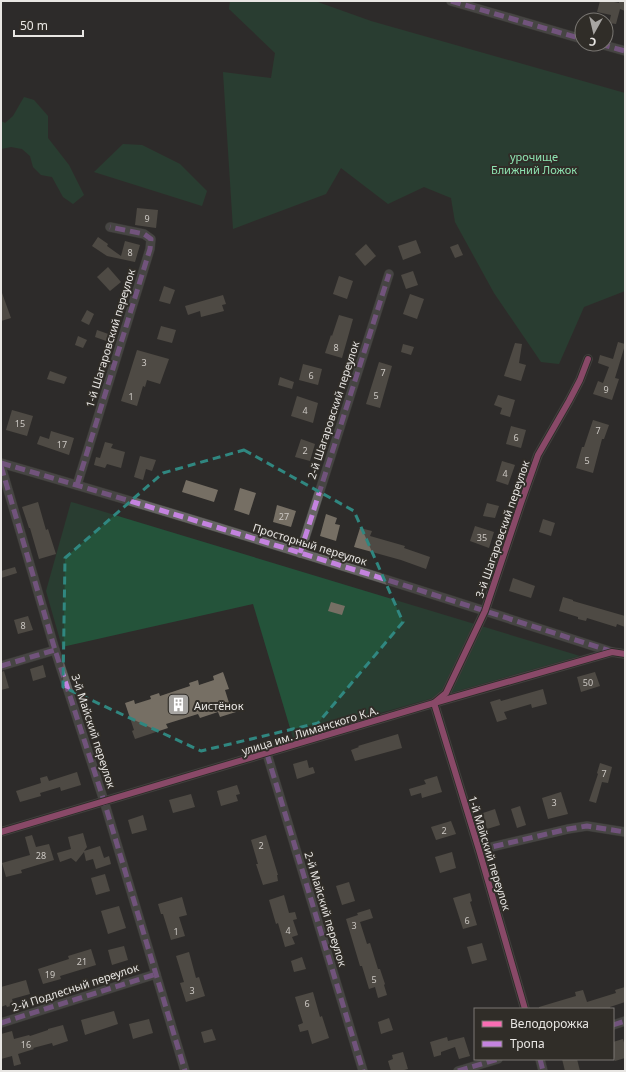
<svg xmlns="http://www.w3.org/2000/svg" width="626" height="1072" font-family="'Noto Sans',sans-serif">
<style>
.green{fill:#24533a}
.building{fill:#766f64}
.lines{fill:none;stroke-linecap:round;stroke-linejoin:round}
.minor-casing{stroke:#484745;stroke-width:10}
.minor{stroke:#656462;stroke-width:9}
.quiet{stroke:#c483df;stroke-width:5;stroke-dasharray:10 5;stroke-linecap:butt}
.cycleway-casing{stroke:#302d28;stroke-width:8}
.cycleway{stroke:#f96db3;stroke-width:6}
.marked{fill:none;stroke:#308780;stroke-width:3;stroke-dasharray:8 5;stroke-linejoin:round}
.labels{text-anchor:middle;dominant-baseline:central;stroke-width:4;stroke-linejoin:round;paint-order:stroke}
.number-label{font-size:9px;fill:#ccc8c3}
.park-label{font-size:11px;fill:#8ee3b1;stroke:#302d28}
.street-label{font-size:11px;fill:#e8e6e3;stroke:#302d28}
.poi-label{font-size:11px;fill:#e8e6e3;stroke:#302d28;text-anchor:start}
</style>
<rect width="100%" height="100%" fill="#2e2c2a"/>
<g class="green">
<polygon points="230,1 315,1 371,21 625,93 625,291 584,307 559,364 541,362 494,293 455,222 451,198 424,187 388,204 341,168 326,194 233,229 223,72 271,78 275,53 229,9"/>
<polygon points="24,97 34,100 48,116 48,138 69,165 84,195 73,204 63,197 52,177 41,175 33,167 30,156 22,149 11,147 1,149 1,121 5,123 13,116"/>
<polygon points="123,144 142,145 180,164 207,191 202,206 94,172"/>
<polygon points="71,502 75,503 580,656 293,738 253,604 62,647 46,591"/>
</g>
<g class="building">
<polygon points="600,1 609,1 619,3 619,1 625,1 625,11 620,9 616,24 609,23 611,15 597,12"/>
<polygon points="137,208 158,210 156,228 135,225"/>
<polygon points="98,237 108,244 107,246 121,256 125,241 140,245 135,262 107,256 92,246"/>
<polygon points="416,240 421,253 403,260 398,246"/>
<polygon points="366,244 376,256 365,266 355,254"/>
<polygon points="458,244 463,255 455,258 450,247"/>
<polygon points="108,267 121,282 110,291 97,277"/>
<polygon points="413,271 418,285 406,289 401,275"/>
<polygon points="339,276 353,281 347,299 333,294"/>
<polygon points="164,286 175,290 170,304 159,301"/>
<polygon points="1,293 2,293 11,318 1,321"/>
<polygon points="410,294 424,299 417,319 403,314"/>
<polygon points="223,295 226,304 222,305 224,311 201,317 200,311 188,315 185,306"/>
<polygon points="87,310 94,314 89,325 81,321"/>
<polygon points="339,315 353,319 342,358 325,353 331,335 332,336"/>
<polygon points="161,326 176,330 172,343 157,339"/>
<polygon points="97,330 114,336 112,343 95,337"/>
<polygon points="78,336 87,340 83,348 75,345"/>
<polygon points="618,342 625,344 625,345 615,378 619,379 612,400 593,394 598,381 603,383 609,367 598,363 600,355 613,359"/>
<polygon points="515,343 522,344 519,363 526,365 521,381 504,376"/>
<polygon points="403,344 414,347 411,355 401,352"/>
<polygon points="137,350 169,359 160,384 147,380 145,387 143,386 137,406 121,401"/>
<polygon points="379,362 392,366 380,408 366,404"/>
<polygon points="303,364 322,369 318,385 299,380"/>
<polygon points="50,371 67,377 64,384 47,379"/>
<polygon points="280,377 294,382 292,389 278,385"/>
<polygon points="498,395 515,400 510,417 500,414 502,408 494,405"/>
<polygon points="297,396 318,403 313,423 291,416"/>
<polygon points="12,410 33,416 27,436 6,430"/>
<polygon points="593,420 609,425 604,439 602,439 593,473 576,468 582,447 584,447"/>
<polygon points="511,426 526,430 521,448 506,444"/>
<polygon points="51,431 74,438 69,455 37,444 40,436 49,439"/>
<polygon points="301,439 315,444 310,461 295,457"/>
<polygon points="105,442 113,444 111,448 125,452 121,468 107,464 105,468 94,465 96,457 100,458"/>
<polygon points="140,456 156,460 152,471 146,469 143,480 134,477"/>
<polygon points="502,461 515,465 508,485 496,481"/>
<polygon points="186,480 218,490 214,502 182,492"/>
<polygon points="240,488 256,493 249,515 234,510"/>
<polygon points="38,502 46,530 48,529 56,554 39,559 30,528 29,528 22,507"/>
<polygon points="487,503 499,506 495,518 483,516"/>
<polygon points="277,505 296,511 291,527 273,522"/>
<polygon points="326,514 337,518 335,524 340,525 336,541 320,536"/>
<polygon points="543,519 555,523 551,536 539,532"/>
<polygon points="475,526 494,532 489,548 470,541"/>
<polygon points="360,528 372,531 370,536 405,546 404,548 430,557 426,569 401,560 354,547"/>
<polygon points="15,567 17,573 1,578 1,571"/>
<polygon points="513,578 535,586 531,598 509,591"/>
<polygon points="563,597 573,600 573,601 625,616 625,627 617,624 616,627 587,618 586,621 578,619 578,617 559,611"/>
<polygon points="331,602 345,606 342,615 328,611"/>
<polygon points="28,616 33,630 18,634 14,620"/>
<polygon points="43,665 46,677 33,681 30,669"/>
<polygon points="4,671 9,688 1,690 1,672"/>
<polygon points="223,672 229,689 225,690 230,706 234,705 236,712 220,717 218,712 200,718 198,714 166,724 168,728 135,739 132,731 134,730 125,703 134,700 135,704 151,699 150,696 159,693 160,696 190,686 189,683 198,680 199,685 214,680 213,676"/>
<polygon points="595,672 600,686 581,692 577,677"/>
<polygon points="543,689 547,704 532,708 531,704 504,712 507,719 497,722 490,702 500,699 501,701"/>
<polygon points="398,734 402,748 355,761 351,750 359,747 358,746"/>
<polygon points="307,760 309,768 313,767 315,773 297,779 293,764"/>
<polygon points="600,763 612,767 608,783 602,782 596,803 589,801 598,774 597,773"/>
<polygon points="77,772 81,785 61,791 60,787 40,793 41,796 20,802 16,791 41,783 40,778 47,776 49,781"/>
<polygon points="437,776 442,792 422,798 421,793 411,796 409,789 426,784 424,780"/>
<polygon points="237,785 240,794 236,795 238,801 221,806 217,791"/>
<polygon points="561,792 568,814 548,819 542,798"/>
<polygon points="191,794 195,807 173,813 169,800"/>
<polygon points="520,806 526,825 517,828 511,809"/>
<polygon points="495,809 500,825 487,829 483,813"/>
<polygon points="143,815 147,830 132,834 128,820"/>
<polygon points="451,821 456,834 436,840 431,827"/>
<polygon points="83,833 87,847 84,851 100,846 104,858 109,856 111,864 96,869 93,859 86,861 84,852 76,862 71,858 60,862 57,853 71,849 68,837"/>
<polygon points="32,835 36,847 49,844 54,860 21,870 22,873 6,877 2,863 30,855 25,837"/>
<polygon points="266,835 278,875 277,875 278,881 263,885 256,864 258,864 251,840"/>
<polygon points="452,852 456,868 440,873 435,857"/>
<polygon points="105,874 110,891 96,895 91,878"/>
<polygon points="349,882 355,901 342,905 336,886"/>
<polygon points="470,893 472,901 470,902 477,925 463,929 453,898"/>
<polygon points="284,895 289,913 295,912 297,919 293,920 298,935 292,937 295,944 285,947 278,923 276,924 269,900"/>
<polygon points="182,897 187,915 179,917 185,936 171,940 163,914 161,914 158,904"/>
<polygon points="119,906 126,928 108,934 101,911"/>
<polygon points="370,909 373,918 360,922 367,944 370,943 378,969 380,969 385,984 384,985 387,995 378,998 375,987 369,989 362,966 360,966 346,919 358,915 357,913"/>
<polygon points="482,943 487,960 472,964 467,947"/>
<polygon points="124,946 128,960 112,965 108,950"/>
<polygon points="91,949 96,965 60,976 61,979 43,984 38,969 69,959 68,956"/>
<polygon points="189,952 196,978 199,977 205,996 186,1002 180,983 184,982 176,956"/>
<polygon points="302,957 306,969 294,972 291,961"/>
<polygon points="26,980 30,994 12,999 14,1005 7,1007 6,1005 1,1007 1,987"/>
<polygon points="625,987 625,1002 610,1007 611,1009 539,1009 539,1007 576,996 575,992 583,990 587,1002 616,993 615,990"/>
<polygon points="313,992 320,1017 322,1016 329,1038 312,1044 308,1030 300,1032 298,1025 303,1023 295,997"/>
<polygon points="114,1011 118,1024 85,1035 81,1020"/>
<polygon points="389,1018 393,1030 381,1034 378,1022"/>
<polygon points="149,1019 153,1033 133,1039 129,1024"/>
<polygon points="63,1025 68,1041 53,1046 52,1043 33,1048 34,1049 18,1054 21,1064 14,1066 12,1056 1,1059 1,1034 12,1031 14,1039 29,1035 30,1036 48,1030 48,1029"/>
<polygon points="212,1029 216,1040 204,1043 201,1032"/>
<polygon points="447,1037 448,1041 464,1037 470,1056 459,1059 455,1047 441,1052 441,1055 434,1057 430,1042"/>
<polygon points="623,1039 625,1046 625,1058 615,1061 613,1053 613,1042"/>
<polygon points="403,1052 408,1069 401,1071 391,1071 388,1061 393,1059 392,1055"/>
<polygon points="562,1059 577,1059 580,1071 565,1071"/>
</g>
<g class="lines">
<defs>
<g id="minor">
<polyline points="451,1 582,39"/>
<polyline points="600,44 625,51"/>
<path d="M1,463C206,522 409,586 612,652"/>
<polyline points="1,466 55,650 104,801 185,1071"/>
<polyline points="77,485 150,249 151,239 144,234 110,227"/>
<polyline points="300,553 389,274"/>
<polyline points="1,666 55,650"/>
<polyline points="267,754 363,1071"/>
<polyline points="1,832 434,703 612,652 625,654"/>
<polyline points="479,850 568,829 587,826 625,832"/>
<polyline points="525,1009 479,850 434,703 446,693 485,611 521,503 538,455 569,401 580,380 588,359"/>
<polyline points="1,1023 156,974"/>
<polyline points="613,1025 625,1021"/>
<polyline points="540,1059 543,1071"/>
<polyline points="458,1071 498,1059"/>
</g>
</defs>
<use href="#minor" class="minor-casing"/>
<use href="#minor" class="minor"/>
<g class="quiet">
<polyline points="451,1 582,39"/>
<polyline points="600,44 625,51"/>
<path d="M1,463C205,522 408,586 610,651"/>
<polyline points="1,466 55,650 104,801 185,1071"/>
<polyline points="77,485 150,249 151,239 144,234 110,227"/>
<polyline points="300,553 389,274"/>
<polyline points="1,666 55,650"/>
<polyline points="267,754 363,1071"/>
<polyline points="479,850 568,829 587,826 625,832"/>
<polyline points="1,1023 156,974"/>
<polyline points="613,1025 625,1021"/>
<polyline points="540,1059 543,1071"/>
<polyline points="458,1071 498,1059"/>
</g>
<defs>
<g id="cycleway">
<polyline points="1,832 434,703 612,652 625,654"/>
<polyline points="525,1009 479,850 434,703 446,693 485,611 521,503 538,455 569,401 580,380 588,359"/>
</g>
</defs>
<use href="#cycleway" class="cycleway-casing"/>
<use href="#cycleway" class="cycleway"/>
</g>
<path d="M0 0H626V1072H0ZM244,450L354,511L403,622L318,723L201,751L63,687L65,558L163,473Z" fill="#2e2c2a" fill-opacity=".55" fill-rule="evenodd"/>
<path class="marked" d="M244,450L354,511L403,622L318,723L201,751L63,687L65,558L163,473Z"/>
<defs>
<symbol id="building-square" viewBox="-11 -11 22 22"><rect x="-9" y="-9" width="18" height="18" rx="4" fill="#a7a5a2" stroke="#302d28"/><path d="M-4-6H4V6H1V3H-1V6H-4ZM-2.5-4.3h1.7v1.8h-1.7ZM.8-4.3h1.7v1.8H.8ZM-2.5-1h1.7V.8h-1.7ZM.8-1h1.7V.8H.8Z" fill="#fff"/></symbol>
</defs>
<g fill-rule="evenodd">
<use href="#building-square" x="166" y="692" width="25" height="25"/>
</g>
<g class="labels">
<g class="number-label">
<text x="147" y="218">9</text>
<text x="130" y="252">8</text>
<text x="336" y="347">8</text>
<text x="144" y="362">3</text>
<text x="383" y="372">7</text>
<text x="311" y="375">6</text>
<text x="606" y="389">9</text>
<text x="376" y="395">5</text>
<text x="131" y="396">1</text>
<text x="305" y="410">4</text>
<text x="20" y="423">15</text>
<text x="598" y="430">7</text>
<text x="516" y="437">6</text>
<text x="62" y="444">17</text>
<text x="305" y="450">2</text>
<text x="587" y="460">5</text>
<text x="505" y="473">4</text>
<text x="284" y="516">27</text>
<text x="482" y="537">35</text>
<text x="23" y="625">8</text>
<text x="588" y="682">50</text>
<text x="604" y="773">7</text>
<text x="554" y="802">3</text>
<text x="444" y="830">2</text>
<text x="261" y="845">2</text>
<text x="41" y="855">28</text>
<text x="467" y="920">6</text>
<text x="354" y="925">3</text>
<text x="288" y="930">4</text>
<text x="176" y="931">1</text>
<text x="82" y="961">21</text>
<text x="50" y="974">19</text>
<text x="374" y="979">5</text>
<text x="192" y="990">3</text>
<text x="307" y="1003">6</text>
<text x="26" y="1044">16</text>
</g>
<g class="park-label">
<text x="534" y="156">урочище<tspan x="534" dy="13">Ближний Ложок</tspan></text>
</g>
<g class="street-label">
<text transform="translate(110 338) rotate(-73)">1-й Шагаровский переулок</text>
<text transform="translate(333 410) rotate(-72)">2-й Шагаровский переулок</text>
<text transform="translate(502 529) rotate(-71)">3-й Шагаровский переулок</text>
<text transform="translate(310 544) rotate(17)">Просторный переулок</text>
<text transform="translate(310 730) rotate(-17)">улица им. Лиманского К.А.</text>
<text transform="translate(94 731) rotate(72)">3-й Майский переулок</text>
<text transform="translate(490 853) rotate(73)">1-й Майский переулок</text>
<text transform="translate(326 909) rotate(73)">2-й Майский переулок</text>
<text transform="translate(75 987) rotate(-18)">2-й Подлесный переулок</text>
</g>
<g class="poi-label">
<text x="194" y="705">Аистёнок</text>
</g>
</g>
<rect width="626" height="1072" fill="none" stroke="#e8e6e3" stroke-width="4"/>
<rect x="474" y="1008" width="140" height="52" fill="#302d28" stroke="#7a7773"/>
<rect x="482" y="1021" width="20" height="6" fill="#f96db3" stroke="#7a7773"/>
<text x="510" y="1028" font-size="12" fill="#e8e6e3">Велодорожка</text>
<rect x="482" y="1041" width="20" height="6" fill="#c483df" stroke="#7a7773"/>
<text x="510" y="1048" font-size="12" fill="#e8e6e3">Тропа</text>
<g transform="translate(594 32) rotate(188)"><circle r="19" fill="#302d28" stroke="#7a7773"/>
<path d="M0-3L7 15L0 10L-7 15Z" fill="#a7a5a2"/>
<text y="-6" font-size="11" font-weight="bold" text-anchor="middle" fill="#e8e6e3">С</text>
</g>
<path d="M14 30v6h69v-6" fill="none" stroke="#e8e6e3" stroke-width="2"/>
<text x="20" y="30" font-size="12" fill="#e8e6e3" stroke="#302d28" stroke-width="3" paint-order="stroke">50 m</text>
</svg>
